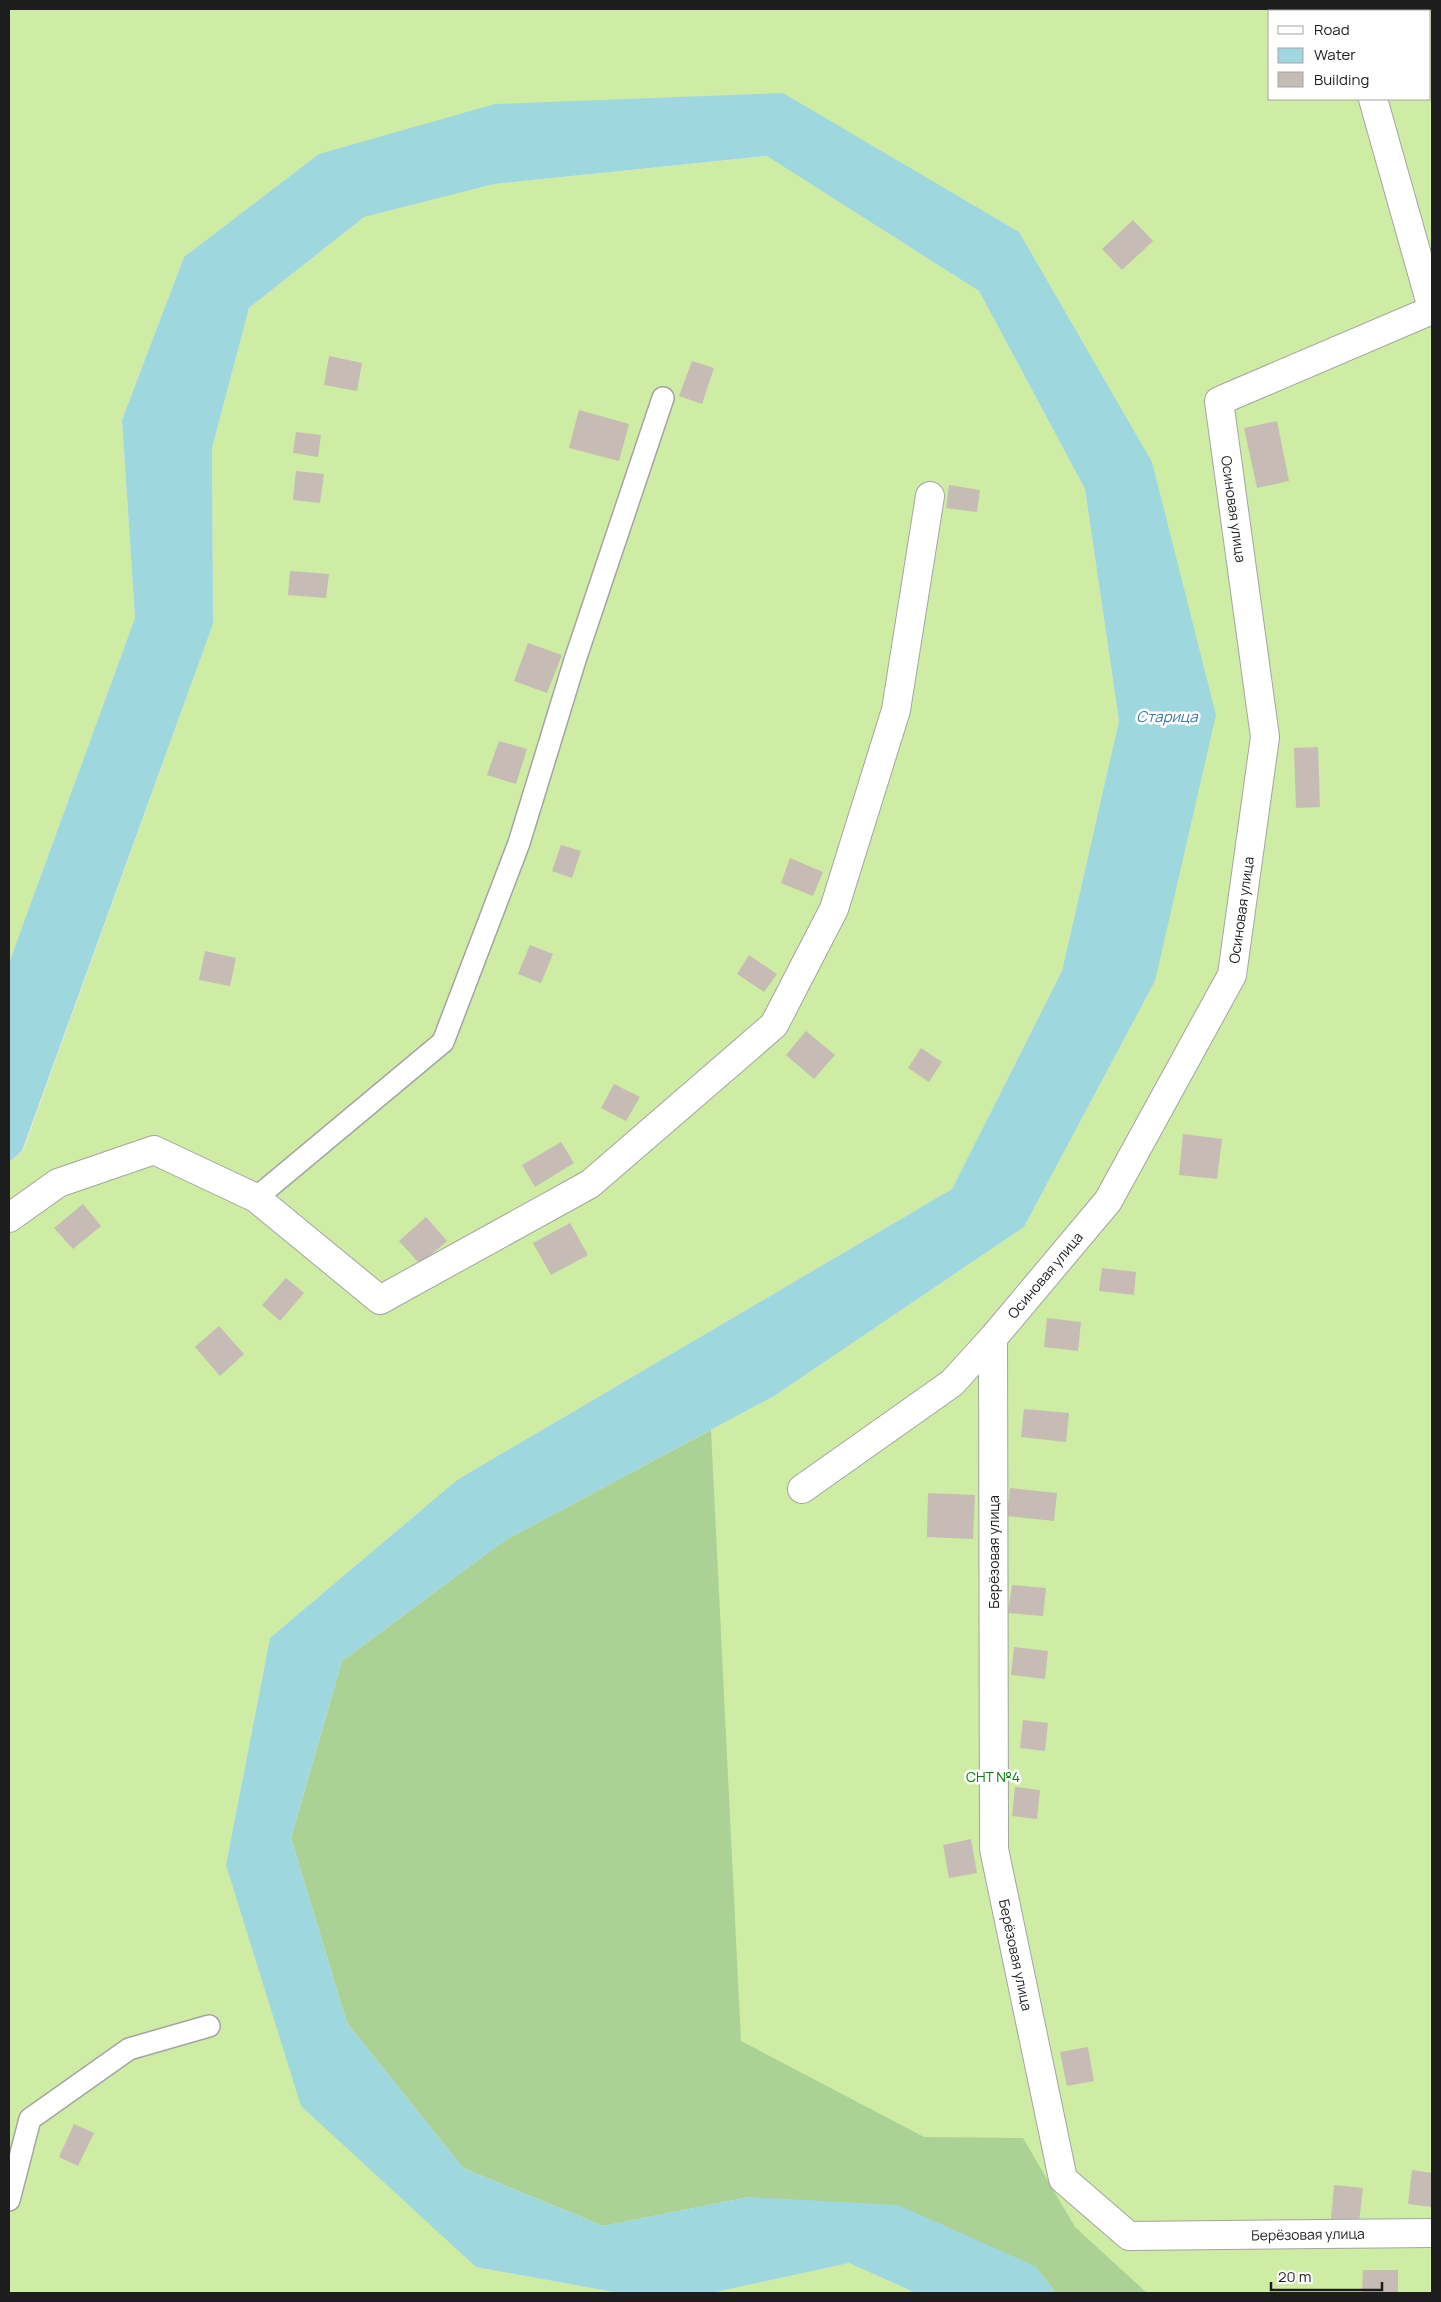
<svg xmlns="http://www.w3.org/2000/svg" width="1441" height="2302" font-family="Manrope,sans-serif">
<style>
.grass{fill:#ceeca4;fill-rule:evenodd}
.forest{fill:#abd194}
.water{fill:#9fd7df}
.building{fill:#c7bbb5}
.lines{fill:none;stroke-linecap:round;stroke-linejoin:round}
.service-casing{stroke:#a4a4a4;stroke-width:24}
.minor-casing{stroke:#a4a4a4;stroke-width:30}
.service{stroke:#fff;stroke-width:21}
.minor{stroke:#fff;stroke-width:28}
.labels{text-anchor:middle;dominant-baseline:central;stroke-width:5;stroke-linejoin:round;paint-order:stroke}
.street-label{font-size:14px;fill:#1d1d1d;stroke:#fff}
.park-label{font-size:14px;fill:#068005;stroke:#fff}
.water-label{font-size:15px;font-style:italic;fill:#3f79a1;stroke:#fff}
</style>
<rect width="100%" height="100%" fill="#efe9e2"/>
<g class="grass">
<path d="M9,9H1432V2293H1056L1035,2266L749,2197L504,1541L774,1396L1024,1227L1155,981L1152,462L783,93L319,154L184,257L122,420L135,618L9,963ZM1270,11H1430V99H1270Z"/>
<polygon points="768,156 979,291 1085,489 1119,721 1062,971 952,1189 457,1480 270,1638 226,1865 476,2267 619,2293 9,2293 9,1162 23,1151 213,624 212,448 249,308 364,217 494,184"/>
<polygon points="849,2263 916,2293 711,2293"/>
</g>
<polygon class="forest" points="711,1430 741,2041 924,2137 1023,2138 1075,2227 1147,2293 1056,2293 1035,2266 749,2197 603,2226 463,2168 347,2023 291,1838 342,1661 504,1541"/>
<polygon class="water" points="783,93 1019,232 1152,462 1216,715 1155,981 1024,1227 774,1396 504,1541 342,1661 291,1838 347,2023 463,2168 603,2226 749,2197 898,2205 1035,2266 1056,2293 916,2293 849,2263 711,2293 619,2293 476,2267 301,2106 226,1865 270,1638 457,1480 952,1189 1062,971 1119,721 1085,489 979,291 767,156 494,184 364,217 249,308 212,448 213,624 22,1151 9,1162 9,963 135,618 122,420 184,257 319,154 495,104"/>
<g class="building">
<polygon points="1133,220 1153,241 1122,270 1102,249"/>
<polygon points="329,356 362,363 357,391 324,385"/>
<polygon points="692,361 714,368 702,404 679,396"/>
<polygon points="579,410 629,424 619,461 569,448"/>
<polygon points="1277,421 1289,481 1257,488 1244,428"/>
<polygon points="296,432 321,435 318,457 293,453"/>
<polygon points="296,471 324,474 320,503 293,500"/>
<polygon points="949,485 980,490 977,512 946,508"/>
<polygon points="290,571 329,574 326,598 288,595"/>
<polygon points="528,643 562,655 547,693 514,681"/>
<polygon points="499,741 527,749 516,784 487,775"/>
<polygon points="1318,747 1320,807 1296,808 1294,748"/>
<polygon points="561,845 581,851 572,878 552,871"/>
<polygon points="790,858 823,872 813,896 781,883"/>
<polygon points="530,945 553,954 541,983 518,974"/>
<polygon points="205,951 236,958 230,986 199,980"/>
<polygon points="749,955 777,974 764,992 737,974"/>
<polygon points="806,1031 835,1055 814,1079 786,1055"/>
<polygon points="921,1048 942,1062 929,1082 908,1068"/>
<polygon points="614,1084 640,1097 626,1121 601,1108"/>
<polygon points="1183,1134 1222,1139 1217,1179 1179,1175"/>
<polygon points="561,1142 574,1163 535,1187 522,1165"/>
<polygon points="83,1204 101,1226 73,1249 54,1228"/>
<polygon points="426,1217 447,1241 420,1264 399,1241"/>
<polygon points="570,1223 588,1255 551,1275 533,1243"/>
<polygon points="1102,1268 1136,1272 1134,1295 1099,1291"/>
<polygon points="286,1278 304,1293 280,1321 262,1305"/>
<polygon points="1047,1318 1081,1322 1078,1351 1044,1347"/>
<polygon points="219,1326 244,1354 220,1376 195,1347"/>
<polygon points="1024,1409 1069,1413 1066,1442 1021,1437"/>
<polygon points="1010,1488 1057,1493 1054,1521 1007,1516"/>
<polygon points="928,1493 975,1495 973,1539 927,1537"/>
<polygon points="1012,1585 1046,1588 1043,1616 1008,1613"/>
<polygon points="1014,1647 1048,1651 1045,1679 1011,1675"/>
<polygon points="1023,1720 1048,1723 1045,1751 1020,1748"/>
<polygon points="1015,1787 1040,1790 1037,1819 1012,1816"/>
<polygon points="971,1839 977,1873 949,1878 943,1845"/>
<polygon points="1088,2047 1094,2081 1067,2086 1060,2052"/>
<polygon points="74,2124 94,2133 78,2166 59,2157"/>
<polygon points="1412,2170 1432,2173 1432,2207 1408,2204"/>
<polygon points="1334,2185 1363,2188 1359,2222 1331,2219"/>
<polygon points="1363,2270 1398,2270 1398,2293 1362,2293"/>
</g>
<g class="lines">
<defs>
<g id="service">
<polyline points="256,1198 443,1042 519,843 575,660 663,398"/>
<polyline points="9,2200 30,2119 129,2049 209,2026"/>
</g>
<g id="minor">
<polyline points="1347,9 1347,11"/>
<polyline points="1373,99 1432,308"/>
<polyline points="9,1218 58,1183 154,1150 256,1198 380,1300 590,1184 774,1025 834,909 896,710 930,496"/>
<polyline points="993,1338 994,1849 1063,2179 1129,2236 1432,2233"/>
<polyline points="802,1489 952,1383 993,1338 1108,1201 1232,975 1265,737 1219,401 1432,310"/>
</g>
</defs>
<use href="#service" class="service-casing"/>
<use href="#minor" class="minor-casing"/>
<use href="#service" class="service"/>
<use href="#minor" class="minor"/>
</g>
<g class="labels">
<g class="street-label">
<text transform="translate(1234 509) rotate(82)">Осиновая улица</text>
<text transform="translate(1241 910) rotate(-82)">Осиновая улица</text>
<text transform="translate(1045 1275) rotate(-50)">Осиновая улица</text>
<text transform="translate(993 1552) rotate(-90)">Берёзовая улица</text>
<text transform="translate(1016 1955) rotate(78)">Берёзовая улица</text>
<text transform="translate(1308 2234) rotate(-1)">Берёзовая улица</text>
</g>
<g class="park-label">
<text x="993" y="1776">СНТ №4</text>
</g>
<g class="water-label">
<text x="1167" y="716">Старица</text>
</g>
</g>
<rect width="1441" height="2302" fill="none" stroke="#1d1d1d" stroke-width="20"/>
<rect x="1268" y="10" width="162" height="90" fill="#ffffff" stroke="#a5a5a5"/>
<rect x="1278" y="26" width="25" height="8" fill="#ffffff" stroke="#a5a5a5"/>
<text x="1314" y="35" font-size="15" fill="#1d1d1d">Road</text>
<rect x="1278" y="48" width="25" height="15" fill="#9fd7df" stroke="#a5a5a5"/>
<text x="1314" y="60" font-size="15" fill="#1d1d1d">Water</text>
<rect x="1278" y="72" width="25" height="15" fill="#c7bbb5" stroke="#a5a5a5"/>
<text x="1314" y="85" font-size="15" fill="#1d1d1d">Building</text>
<path d="M1271 2282v8h111v-8" fill="none" stroke="#1d1d1d" stroke-width="2.5"/>
<text x="1278" y="2282" font-size="15" fill="#1d1d1d" stroke="#ffffff" stroke-width="4" paint-order="stroke">20 m</text>
</svg>
